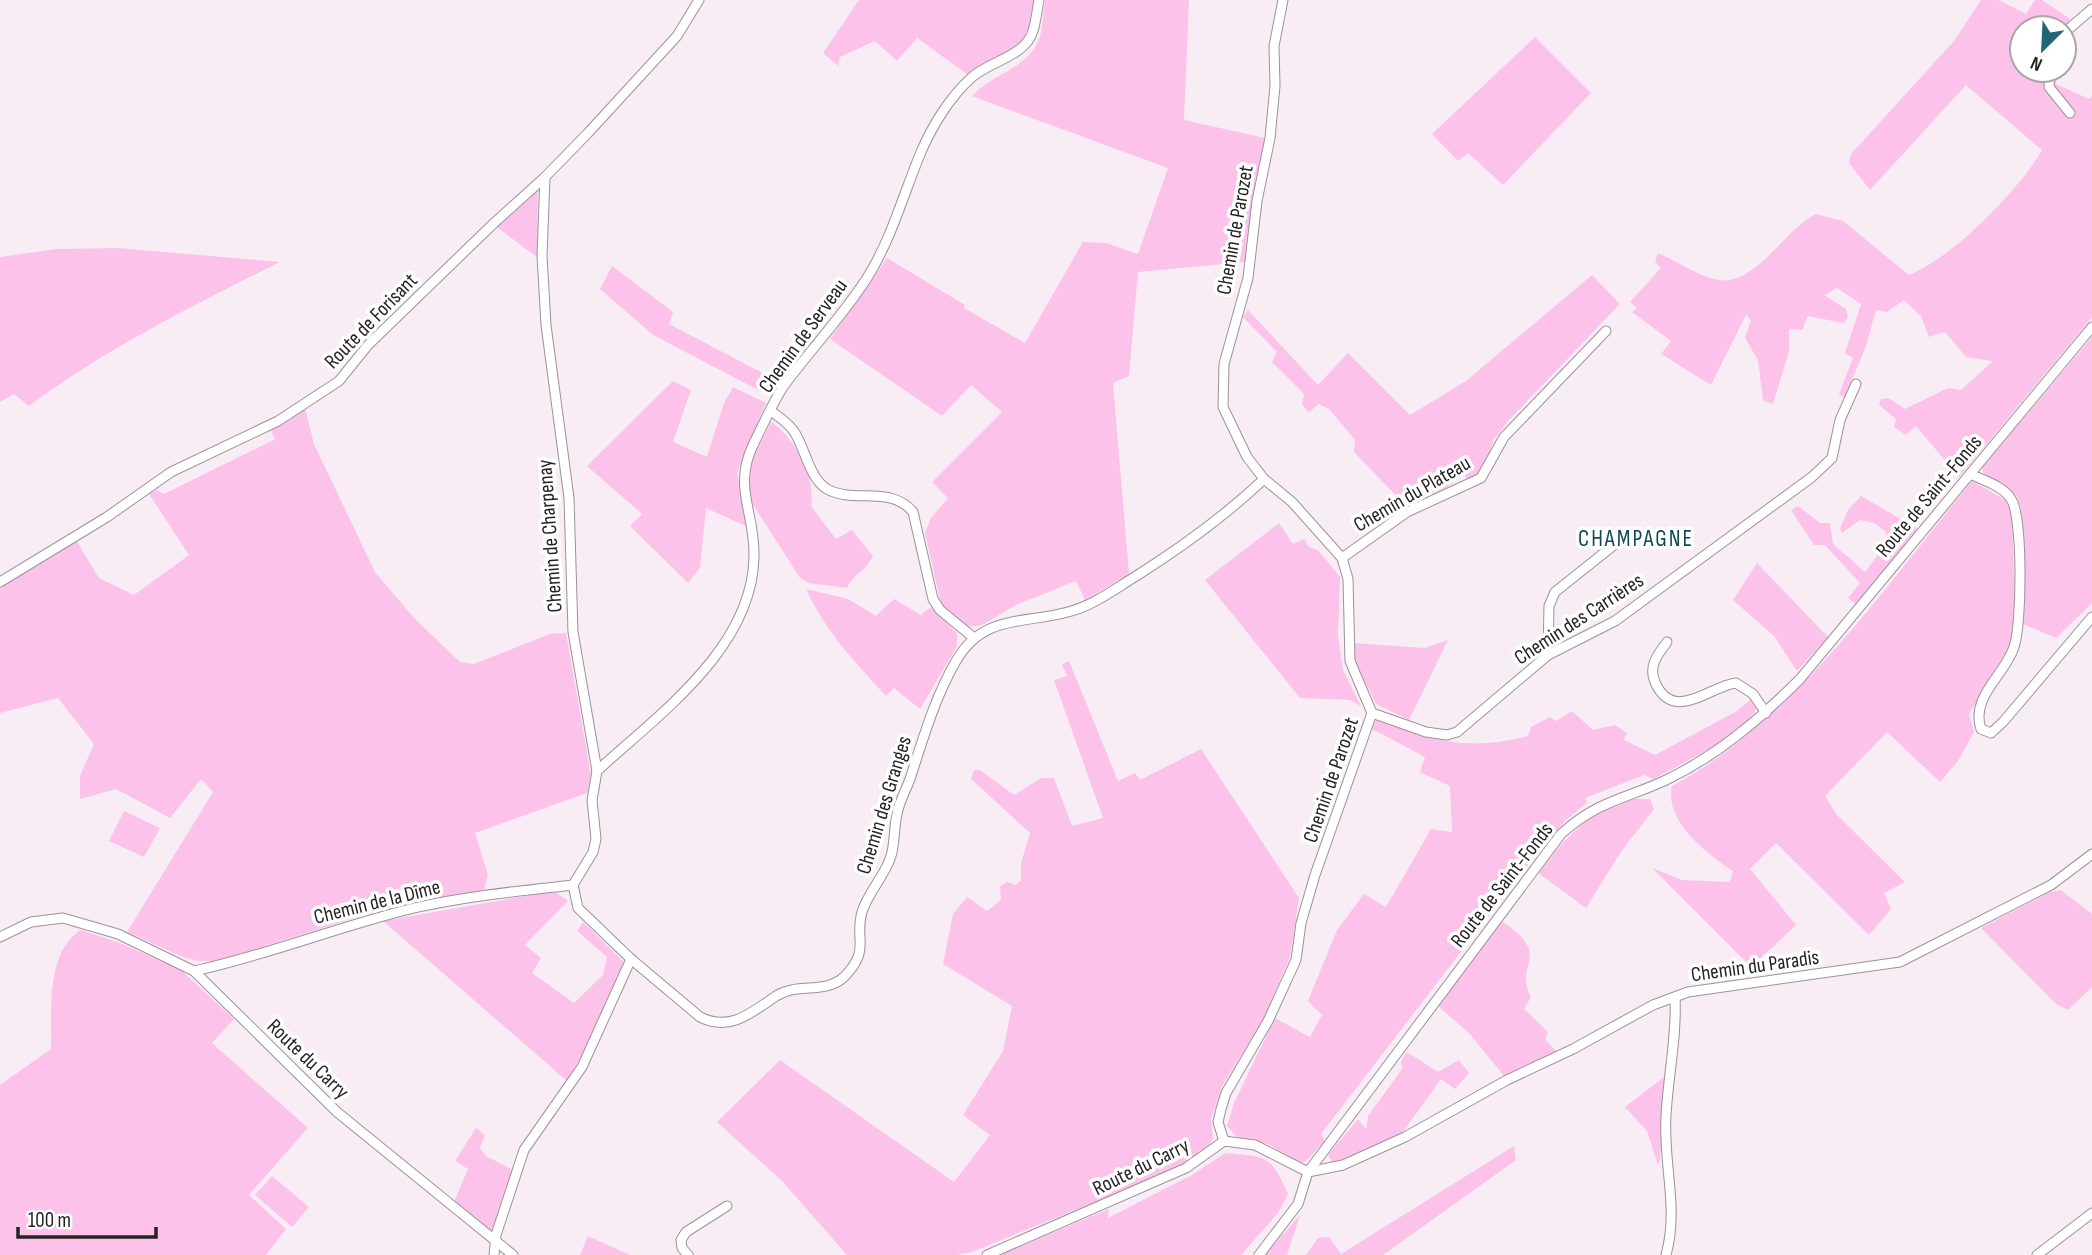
<svg xmlns="http://www.w3.org/2000/svg" width="2092" height="1255" font-family="'Sofia Sans Condensed',sans-serif">
<style>
.green{fill:#fcc2ea}
.lines{fill:none;stroke-linecap:round;stroke-linejoin:round}
.street-casing{stroke:#9c9299;stroke-width:11}
.street{stroke:#fff;stroke-width:9}
.labels{text-anchor:middle;dominant-baseline:central;stroke-width:7;stroke-linejoin:round;paint-order:stroke}
.street-label{font-size:21px;fill:#252224;stroke:#fff}
.neighbourhood-label{font-size:23px;letter-spacing:2px;fill:#0e4855;stroke:#fff}
</style>
<rect width="100%" height="100%" fill="#f8edf4"/>
<g class="green">
<polygon points="859,0 1039,0 1032,34 1020,49 971,77 917,38 897,61 875,41 840,57 838,66 823,53"/>
<path d="M1045,0H1189L1184,120L1265,138L1246,262L1138,272L1129,376L1113,383L1129,574L1085,600L1076,581L1016,605L982,625L968,627L941,604L925,533L931,518L948,498L932,482L1002,412L971,385L942,416L830,339L887,258L965,305L964,308L1025,343L1083,242L1106,243L1138,254L1168,168L972,96C992,74 1023,70 1037,44C1043,32 1043,13 1045,0Z"/>
<path d="M1981,0H1999L2026,14L2035,0H2042L2070,19L2064,28H2022V70H2058L2056,84L2089,99L2092,96V317L1959,477L1916,426L1906,435L1894,427L1896,419L1879,405L1881,399L1888,398L1905,409L1948,388L1961,390L1993,361L1966,357L1945,332L1929,337L1921,316L1904,300L1887,312L1876,310L1865,349L1844,398L1839,394L1853,358L1845,353L1861,304L1837,288L1824,295L1846,309L1848,318L1843,323L1808,316L1802,330L1789,329V351L1773,404L1763,400L1758,360L1745,338L1751,320L1746,315L1711,385L1661,354L1671,341L1632,312L1637,308L1630,302L1661,268L1655,262L1658,253C1677,261 1699,277 1719,280C1755,286 1785,229 1816,214L1843,221L1909,275C1951,259 2020,189 2042,150L1966,85L1870,190L1849,163L1851,154L1954,41Z"/>
<polygon points="1535,37 1591,93 1503,185 1468,153 1458,161 1432,134"/>
<polygon points="533,190 538,191 537,257 494,225"/>
<path d="M118,248L280,262C194,305 107,348 29,406L14,394L0,402V257L57,249Z"/>
<polygon points="612,266 673,312 669,324 778,381 768,395 653,335 600,289"/>
<polygon points="1592,275 1620,304 1509,420 1494,439 1483,471 1468,481 1463,473 1448,487 1405,505 1354,452 1355,440 1329,409 1319,404 1309,412 1302,405 1304,394 1272,362 1277,352 1243,317 1248,310 1318,385 1348,353 1410,415 1466,381"/>
<polygon points="2092,337 2092,603 2056,638 2023,624 2021,508 2016,495 1984,474 1982,468"/>
<polygon points="673,381 691,390 673,442 707,457 724,403 733,387 766,403 737,473 748,527 706,508 700,568 688,583 630,526 642,514 587,466"/>
<polygon points="304,404 314,444 375,572 414,618 460,662 474,664 550,634 566,633 591,775 587,793 475,833 488,875 484,890 373,912 218,961 197,961 183,957 127,932 213,792 201,779 170,818 116,789 80,799 80,776 94,744 58,698 0,713 0,582 74,537 99,578 134,595 189,555 149,494 157,490 164,494 275,439 268,425"/>
<path d="M771,422C795,437 816,478 811,506L836,539L852,530L873,556C866,571 853,574 847,588L809,583L800,578L750,500L749,466Z"/>
<path d="M1972,481L2004,499L2012,512L2016,635L1969,714L1974,732L1958,761L1940,782L1887,732L1825,796L1837,815L1905,882L1884,893L1891,909L1869,935L1776,843L1750,869L1796,925L1751,967L1652,868L1682,880L1730,882L1733,871C1707,854 1664,821 1672,786C1796,719 1883,589 1972,481Z"/>
<polygon points="1861,496 1918,529 1856,604 1848,598 1860,583 1825,545 1814,545 1791,510 1798,506 1820,523 1830,523 1833,544 1865,572 1886,544 1886,532 1874,523 1860,520 1842,533 1840,528 1848,510"/>
<polygon points="1279,523 1293,544 1304,539 1309,547 1318,550 1340,577 1338,635 1343,670 1361,706 1350,700 1300,698 1205,580"/>
<polygon points="1757,563 1828,637 1797,671 1774,636 1733,600"/>
<path d="M806,589L848,599L876,616L894,599L921,615L931,607L957,633V646L920,709L894,688L886,696C855,662 825,631 806,589Z"/>
<polygon points="1448,640 1409,720 1376,704 1356,663 1353,643 1425,648"/>
<polygon points="1069,661 1118,781 1135,773 1140,780 1201,749 1299,898 1290,957 1264,1018 1222,1086 1211,1119 1213,1138 1206,1150 1176,1169 972,1252 957,1255 847,1255 782,1181 717,1122 780,1060 954,1182 990,1135 963,1115 1003,1051 1012,1006 943,964 953,914 967,897 987,911 1001,900 1000,886 1007,882 1016,885 1021,880 1021,863 1030,833 971,779 974,770 980,770 1014,795 1041,778 1054,778 1072,826 1103,818 1054,680 1067,676 1062,664"/>
<path d="M1751,699L1757,708C1740,737 1684,762 1654,779L1644,775L1585,798L1587,803L1567,819L1533,858L1321,1134L1325,1141L1305,1162H1298L1268,1144L1237,1137L1227,1126L1234,1103L1275,1018L1310,1037L1322,1015L1308,1001L1337,930L1364,894L1386,907L1431,829L1452,832L1450,786L1420,772L1425,757L1372,729L1376,720C1434,740 1466,752 1528,736L1531,727L1550,717L1556,721L1572,711L1593,730L1615,725L1627,733L1624,740L1655,755L1737,711Z"/>
<path d="M1627,799H1650L1654,809L1620,853L1586,908L1538,873C1568,835 1583,817 1627,799Z"/>
<polygon points="124,811 160,828 144,857 109,841"/>
<polygon points="2061,890 2092,914 2092,987 2068,1010 2056,1004 1981,928 2050,892"/>
<polygon points="554,891 568,901 525,945 541,958 532,973 574,1003 603,975 607,957 577,931 583,922 624,962 601,1021 567,1081 383,921"/>
<path d="M1503,922C1554,957 1513,962 1531,997L1524,1009L1548,1032L1545,1039L1558,1053L1504,1076L1469,1033L1438,1006L1497,926Z"/>
<path d="M81,930L120,943L181,970L234,1019L212,1043L308,1128L249,1195L286,1229L266,1255H0V1085L51,1049C52,1013 45,952 81,930Z"/>
<polygon points="1407,1052 1438,1072 1459,1060 1469,1073 1455,1089 1441,1079 1400,1136 1339,1164 1332,1162 1328,1155 1358,1119 1366,1129 1368,1116 1402,1069 1401,1061"/>
<polygon points="1664,1077 1660,1160 1658,1165 1647,1131 1625,1107"/>
<polygon points="476,1128 485,1135 480,1148 486,1156 513,1170 495,1228 488,1232 453,1204 468,1169 455,1161"/>
<polygon points="1514,1146 1516,1160 1383,1255 1306,1255 1318,1238 1329,1237 1341,1254"/>
<path d="M1225,1153C1267,1157 1270,1154 1288,1194L1278,1213L1241,1255H999L1109,1209L1108,1218L1192,1175Z"/>
<polygon points="272,1176 309,1207 292,1227 255,1195"/>
<polygon points="1300,1215 1287,1255 1265,1255"/>
<polygon points="588,1236 630,1255 580,1255"/>
</g>
<g class="lines">
<defs>
<g id="street">
<polyline points="2064,33 2092,9"/>
<polyline points="2050,70 2049,87 2070,113"/>
<polyline points="545,177 542,256 546,325 569,498 573,632 597,771 592,800 596,839 593,852 573,885"/>
<path d="M771,411C779,417 790,424 795,433C805,449 810,479 827,489C854,504 891,485 913,512L933,599L940,610L974,638"/>
<path d="M1970,474C1983,480 2003,486 2011,499C2023,517 2022,625 2014,647C2005,675 1970,697 1981,729L1991,733L2003,722L2092,617"/>
<polyline points="1342,558 1407,512 1481,478 1504,437 1606,331"/>
<polyline points="0,582 107,517 171,472 278,421 339,381 368,345 493,224 545,177 588,133 677,36 699,0"/>
<path d="M1667,642C1658,654 1648,666 1655,682C1673,724 1710,686 1736,683L1753,694L1766,713"/>
<polyline points="1548,655 1549,606 1555,592 1614,545"/>
<polyline points="1372,713 1426,732 1447,735 1457,732 1548,655 1615,621 1812,477 1832,458 1840,420 1856,384"/>
<path d="M597,771C659,714 753,648 754,556C755,511 732,487 754,443C763,425 772,404 783,387C810,350 842,317 867,278C892,238 903,195 921,152C932,126 950,97 971,78C989,61 1025,57 1033,31C1036,21 1037,10 1039,0"/>
<path d="M573,885L578,908L631,959L700,1017C730,1032 751,1013 776,996C798,982 826,995 845,976C871,949 854,939 862,912C868,892 885,876 891,856C895,842 894,827 897,814C899,802 906,790 910,779C923,739 935,697 956,661C983,614 1024,624 1068,612C1092,606 1112,591 1133,578C1179,549 1224,517 1264,479"/>
<polyline points="0,937 31,922 63,918 118,934 194,971 337,1112 513,1255"/>
<path d="M194,971C268,955 340,926 414,908C466,896 520,891 573,885"/>
<polyline points="1224,1141 1218,1122 1221,1109 1226,1093 1268,1021 1296,960 1301,923 1315,875 1372,713 1350,661 1348,579 1342,558 1292,502 1264,479 1247,457 1223,407 1224,364 1248,278 1257,201 1270,138 1275,86 1274,46 1283,0"/>
<polyline points="494,1255 496,1235 524,1150 582,1067 631,959"/>
<polyline points="688,1255 682,1248 681,1240 686,1232 727,1206"/>
<polyline points="987,1255 1186,1168 1224,1141 1255,1145 1308,1172 1343,1165 1405,1137 1507,1080 1573,1049 1653,1005 1688,992 1900,962 2051,885 2092,854"/>
<path d="M1259,1255L1298,1204L1308,1172L1561,834C1599,800 1623,800 1666,780C1718,755 1760,719 1800,679L2092,327"/>
<path d="M1666,1255C1679,1207 1663,1165 1666,1116C1668,1076 1677,1037 1675,997"/>
<polyline points="2037,1255 2092,1213"/>
</g>
</defs>
<use href="#street" class="street-casing"/>
<use href="#street" class="street"/>
</g>
<g class="labels">
<g class="street-label">
<text transform="translate(1235 230) rotate(-80)">Chemin de Parozet</text>
<text transform="translate(371 321) rotate(-46)">Route de Forisant</text>
<text transform="translate(803 336) rotate(-54)">Chemin de Serveau</text>
<text transform="translate(1412 494) rotate(-30)">Chemin du Plateau</text>
<text transform="translate(1929 496) rotate(-50)">Route de Saint-Fonds</text>
<text transform="translate(550 536) rotate(-94)">Chemin de Charpenay</text>
<text transform="translate(1579 619) rotate(-33)">Chemin des Carrières</text>
<text transform="translate(1331 780) rotate(-71)">Chemin de Parozet</text>
<text transform="translate(884 805) rotate(-73)">Chemin des Granges</text>
<text transform="translate(1502 885) rotate(-52)">Route de Saint-Fonds</text>
<text transform="translate(377 902) rotate(-14)">Chemin de la Dîme</text>
<text transform="translate(1755 966) rotate(-8)">Chemin du Paradis</text>
<text transform="translate(308 1059) rotate(44)">Route du Carry</text>
<text transform="translate(1141 1167) rotate(-26)">Route du Carry</text>
</g>
<g class="neighbourhood-label">
<text x="1636" y="539">CHAMPAGNE</text>
</g>
</g>
<g transform="translate(2043 49) rotate(204)"><circle r="33" fill="#ffffff" stroke="#a8a7a7" stroke-width="2"/>
<path d="M0-5L12 26L0 18L-12 26Z" fill="#206676"/>
<text y="-10" font-size="19" font-weight="bold" text-anchor="middle" fill="#252224">N</text>
</g>
<path d="M18 1227v10h138v-10" fill="none" stroke="#252224" stroke-width="3.5"/>
<text x="28" y="1227" font-size="21" fill="#252224" stroke="#ffffff" stroke-width="5" paint-order="stroke">100 m</text>
</svg>
